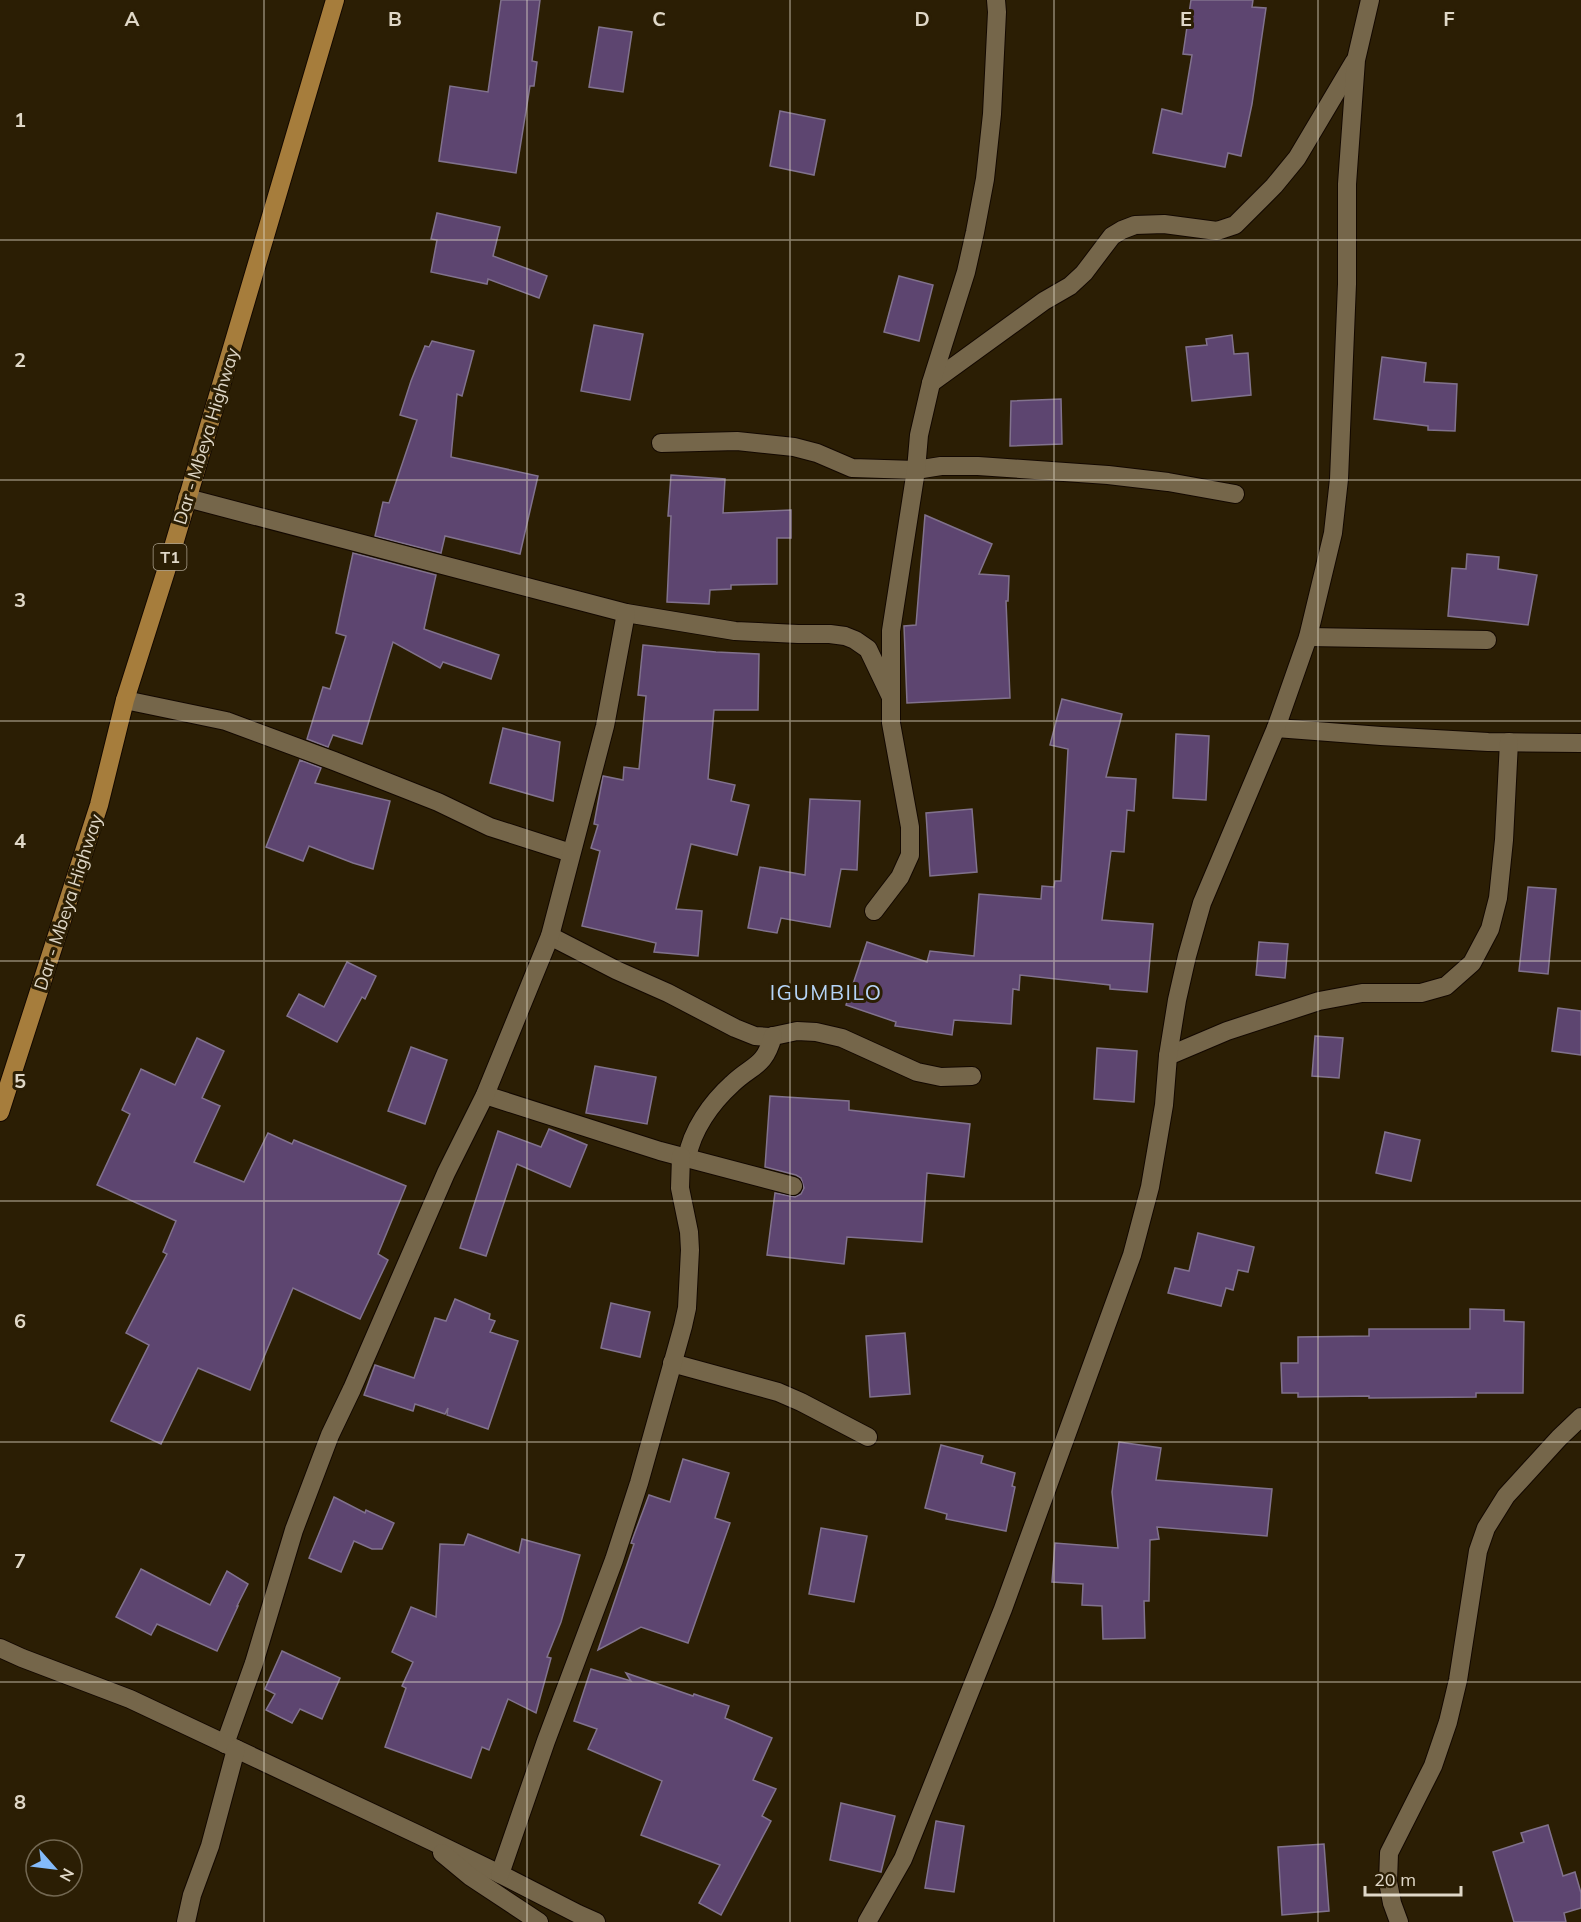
<svg xmlns="http://www.w3.org/2000/svg" width="1581" height="1922" font-family="Mulish,sans-serif">
<style>
.building{fill:#5d4570;stroke:#81728d;stroke-width:1.5}
.lines{fill:none;stroke-linecap:round;stroke-linejoin:round}
.minor-casing{stroke:#130800;stroke-width:20}
.trunk-casing{stroke:#130800;stroke-width:20}
.minor{stroke:#75664a;stroke-width:18}
.trunk{stroke:#a67d3c;stroke-width:18}
.grid{fill:none;stroke:#e0d8c8;stroke-width:1.5;stroke-opacity:0.55}
.labels{text-anchor:middle;dominant-baseline:central;stroke-width:6;stroke-linejoin:round;paint-order:stroke}
.shield{fill:#2b1e04;stroke:#aaa08d;stroke-width:1.5}
.shield-label{font-size:16px;font-weight:bold;fill:#e0d8c8}
.street-label{font-size:18px;fill:#e0d8c8;stroke:#2b1e04}
.quarter-label{font-size:21px;letter-spacing:1.5px;fill:#b6d5f8;stroke:#2b1e04}
.grid-label{font-size:20px;text-anchor:middle;font-weight:bold;fill:#e0d8c8;stroke:#2b1e04;stroke-width:6;stroke-linejoin:round;paint-order:stroke}
</style>
<rect width="100%" height="100%" fill="#2b1e04"/>
<g class="building">
<polygon points="501,0 540,0 532,61 537,62 534,86 530,86 516,173 439,161 450,86 488,92"/>
<polygon points="1191,0 1253,0 1252,7 1266,8 1252,104 1241,156 1228,153 1225,167 1153,153 1162,109 1182,114 1192,55 1183,54"/>
<polygon points="599,27 632,32 623,92 589,87"/>
<polygon points="780,111 825,120 814,175 770,166"/>
<polygon points="437,213 500,227 493,256 547,276 539,298 488,279 487,284 431,272 437,240 431,239"/>
<polygon points="899,276 933,285 919,341 884,332"/>
<polygon points="594,325 643,334 630,400 581,391"/>
<polygon points="1232,335 1234,354 1248,353 1251,395 1192,401 1186,347 1207,345 1206,339"/>
<polygon points="432,341 474,351 462,396 457,394 451,457 538,476 520,554 445,536 441,553 375,536 383,502 389,503 417,420 400,415 411,381 425,346 429,347"/>
<polygon points="1382,357 1426,363 1424,382 1457,384 1455,431 1428,430 1428,426 1374,419"/>
<polygon points="1061,399 1062,444 1010,446 1011,401"/>
<polygon points="671,475 725,479 723,513 791,510 791,538 777,538 777,584 731,585 731,589 710,590 709,604 667,602 671,516 668,516"/>
<polygon points="925,515 992,544 979,574 1009,576 1008,601 1006,601 1010,698 907,703 904,626 916,625"/>
<polygon points="353,553 436,575 424,629 499,655 491,679 443,662 440,668 393,642 362,744 333,735 328,747 307,739 323,687 330,689 346,636 336,633"/>
<polygon points="1467,554 1499,557 1498,569 1537,575 1528,625 1448,616 1452,568 1466,569"/>
<polygon points="643,645 716,652 759,654 758,710 714,710 708,779 735,785 731,801 749,805 737,855 691,844 676,909 702,911 698,956 654,952 656,943 582,926 600,851 591,848 598,825 594,824 603,776 623,780 624,767 639,769 646,696 638,695"/>
<polygon points="1062,699 1122,714 1106,777 1136,779 1134,811 1127,810 1124,852 1111,851 1102,920 1153,924 1147,992 1110,989 1110,985 1020,975 1019,990 1013,989 1011,1024 954,1020 952,1035 895,1026 896,1022 846,1005 867,942 927,962 930,951 974,956 979,894 1041,899 1042,886 1054,887 1055,881 1061,881 1068,749 1050,745"/>
<polygon points="503,728 560,742 553,801 490,783"/>
<polygon points="1176,734 1209,736 1206,800 1173,798"/>
<polygon points="300,760 321,768 315,783 390,801 373,869 353,863 309,846 303,861 266,847"/>
<polygon points="810,799 860,801 857,870 841,869 830,927 781,918 777,933 748,928 760,867 805,875"/>
<polygon points="972,809 977,872 930,876 926,813"/>
<polygon points="1528,887 1556,889 1548,974 1519,971"/>
<polygon points="1259,942 1288,944 1285,978 1256,975"/>
<polygon points="347,962 376,976 365,999 362,997 337,1042 287,1016 299,994 324,1007"/>
<polygon points="1558,1008 1581,1011 1581,1055 1552,1051"/>
<polygon points="1315,1036 1343,1038 1339,1078 1312,1076"/>
<polygon points="197,1038 224,1051 202,1098 220,1106 194,1162 244,1182 268,1133 292,1144 294,1140 406,1186 378,1254 388,1260 360,1319 293,1288 250,1390 198,1368 161,1444 111,1421 149,1345 126,1333 167,1254 163,1252 176,1221 97,1185 130,1114 122,1110 141,1069 175,1085"/>
<polygon points="411,1047 447,1060 425,1124 388,1111"/>
<polygon points="1097,1048 1137,1051 1134,1102 1094,1099"/>
<polygon points="595,1066 656,1077 647,1124 586,1113"/>
<polygon points="770,1096 849,1101 849,1110 970,1124 964,1177 927,1173 922,1242 847,1237 844,1264 767,1255 775,1193 795,1197 801,1194 804,1188 801,1178 796,1175 765,1167"/>
<polygon points="549,1129 587,1145 570,1187 517,1164 486,1256 460,1248 498,1131 541,1147"/>
<polygon points="1385,1132 1420,1140 1411,1181 1376,1173"/>
<polygon points="1198,1233 1254,1247 1248,1272 1238,1270 1233,1290 1226,1288 1221,1306 1168,1293 1175,1268 1189,1271"/>
<polygon points="455,1299 490,1314 489,1319 495,1321 490,1332 518,1341 488,1429 447,1415 448,1408 445,1414 415,1404 413,1411 364,1395 375,1365 414,1378 435,1318 446,1321"/>
<polygon points="611,1303 650,1312 640,1357 601,1348"/>
<polygon points="1470,1309 1504,1310 1504,1321 1524,1322 1523,1393 1476,1393 1476,1397 1369,1398 1369,1396 1298,1397 1298,1393 1282,1393 1281,1363 1298,1363 1298,1337 1369,1336 1369,1329 1470,1329"/>
<polygon points="905,1333 910,1394 870,1397 866,1336"/>
<polygon points="1119,1442 1161,1448 1156,1480 1272,1489 1267,1536 1157,1527 1159,1539 1150,1540 1149,1601 1144,1601 1145,1638 1103,1639 1102,1606 1082,1605 1083,1584 1052,1582 1055,1543 1118,1548 1112,1492"/>
<polygon points="941,1445 983,1456 981,1463 1015,1473 1012,1486 1015,1487 1006,1531 946,1519 947,1514 925,1508"/>
<polygon points="683,1459 729,1473 715,1518 730,1523 688,1643 641,1627 598,1650 634,1544 631,1543 649,1495 670,1502"/>
<polygon points="334,1497 365,1513 366,1510 394,1523 382,1549 372,1549 354,1541 341,1572 309,1558"/>
<polygon points="821,1528 867,1536 854,1602 809,1594"/>
<polygon points="468,1534 519,1553 522,1539 580,1555 561,1622 547,1657 551,1658 536,1713 508,1699 489,1750 482,1747 471,1778 385,1747 406,1688 402,1686 413,1662 392,1652 411,1607 436,1617 440,1544 464,1545"/>
<polygon points="141,1569 210,1605 227,1571 248,1584 237,1606 238,1606 217,1651 157,1624 151,1635 116,1617"/>
<polygon points="282,1651 340,1678 322,1719 300,1709 292,1723 266,1710 275,1694 265,1689"/>
<polygon points="591,1669 631,1681 626,1673 693,1696 694,1694 729,1706 725,1718 772,1738 753,1780 776,1789 762,1816 771,1821 721,1915 699,1903 720,1865 641,1835 662,1781 588,1749 597,1729 574,1721"/>
<polygon points="841,1803 895,1816 881,1872 830,1860"/>
<polygon points="936,1821 964,1826 954,1892 925,1888"/>
<polygon points="1548,1825 1563,1876 1575,1872 1581,1893 1581,1908 1564,1913 1566,1922 1514,1922 1493,1852 1524,1842 1521,1833"/>
<polygon points="1324,1844 1329,1911 1282,1915 1278,1847"/>
</g>
<g class="lines">
<defs>
<g id="minor">
<polyline points="931,383 1044,301 1070,286 1084,273 1112,236 1122,230 1135,225 1164,224 1217,231 1235,225 1274,186 1297,158 1354,62"/>
<polyline points="661,443 737,441 794,447 817,453 852,468 916,470 941,466 978,466 1108,475 1168,482 1235,494"/>
<polyline points="187,498 626,613 735,631 798,634 830,634 845,636 855,640 868,649 890,695"/>
<polyline points="1308,637 1487,640"/>
<polyline points="125,700 226,721 334,761 438,802 490,827 571,853"/>
<polyline points="1276,728 1381,736 1488,742 1581,743"/>
<polyline points="874,911 900,877 910,855 910,827 891,723 891,631 916,470 919,435 931,383 966,272 975,232 985,179 992,114 997,12 996,0"/>
<polyline points="550,936 616,970 668,993 735,1028 755,1036 769,1037 797,1031 816,1032 842,1038 917,1072 941,1077 972,1076"/>
<polyline points="1168,1056 1227,1031 1319,1001 1362,993 1421,993 1446,986 1472,963 1490,929 1498,898 1504,840 1509,742"/>
<polyline points="485,1095 660,1151 793,1186"/>
<path d="M687,1158C692,1130 711,1103 732,1084C753,1064 764,1068 773,1036"/>
<polyline points="672,1363 778,1392 801,1402 868,1437"/>
<polyline points="0,1648 22,1658 130,1699 419,1835 500,1874 578,1914 596,1922"/>
<polyline points="225,1744 254,1663 294,1530 330,1435 352,1389 446,1173 485,1095 550,936 605,726 626,613"/>
<polyline points="442,1853 471,1877 539,1922"/>
<polyline points="500,1874 546,1741 614,1560 639,1483 683,1326 687,1308 690,1250 689,1232 680,1188 681,1156"/>
<polyline points="186,1922 192,1895 210,1846 236,1749"/>
<polyline points="867,1922 903,1859 1003,1609 1132,1255 1150,1187 1164,1105 1168,1056 1177,1000 1187,956 1202,903 1276,728 1308,637 1333,533 1339,479 1347,284 1347,184 1356,60 1370,0"/>
<polyline points="1399,1922 1392,1903 1388,1882 1389,1853 1433,1766 1448,1722 1458,1680 1478,1551 1486,1528 1506,1496 1559,1438 1581,1417"/>
</g>
<polyline id="trunk" points="0,1112 99,805 125,700 166,571 335,0"/>
</defs>
<use href="#minor" class="minor-casing"/>
<use href="#trunk" class="trunk-casing"/>
<use href="#minor" class="minor"/>
<use href="#trunk" class="trunk"/>
</g>
<path class="grid" d="M264,0V1922M527,0V1922M790,0V1922M1054,0V1922M1318,0V1922M0,240H1581M0,480H1581M0,721H1581M0,961H1581M0,1201H1581M0,1442H1581M0,1682H1581"/>
<g class="labels">
<rect class="shield" x="153.5" y="544" width="33" height="26" rx="4.5"/>
<g class="shield-label">
<text x="170" y="557">T1</text>
</g>
<g class="street-label">
<text transform="translate(206 436) rotate(-73)">Dar - Mbeya Highway</text>
<text transform="translate(68 902) rotate(-72)">Dar - Mbeya Highway</text>
</g>
<g class="quarter-label">
<text x="826" y="992">IGUMBILO</text>
</g>
</g>
<g class="grid-label">
<text x="132" y="26">A</text>
<text x="395" y="26">B</text>
<text x="659" y="26">C</text>
<text x="922" y="26">D</text>
<text x="1186" y="26">E</text>
<text x="1449" y="26">F</text>
<text x="20" y="127">1</text>
<text x="20" y="367">2</text>
<text x="20" y="607">3</text>
<text x="20" y="848">4</text>
<text x="20" y="1088">5</text>
<text x="20" y="1328">6</text>
<text x="20" y="1568">7</text>
<text x="20" y="1809">8</text>
</g>
<g transform="translate(54 1868) rotate(118)"><circle r="28" fill="#2b1e04" stroke="#736852" stroke-width="1.5"/>
<path d="M0-4.5L10 22L0 15L-10 22Z" fill="#84bbfb"/>
<text y="-9" font-size="16" font-weight="bold" text-anchor="middle" fill="#e0d8c8">N</text>
</g>
<path d="M1365 1886v9h96v-9" fill="none" stroke="#e0d8c8" stroke-width="3"/>
<text x="1374" y="1886" font-size="18" fill="#e0d8c8" stroke="#2b1e04" stroke-width="4.5" paint-order="stroke">20 m</text>
</svg>
